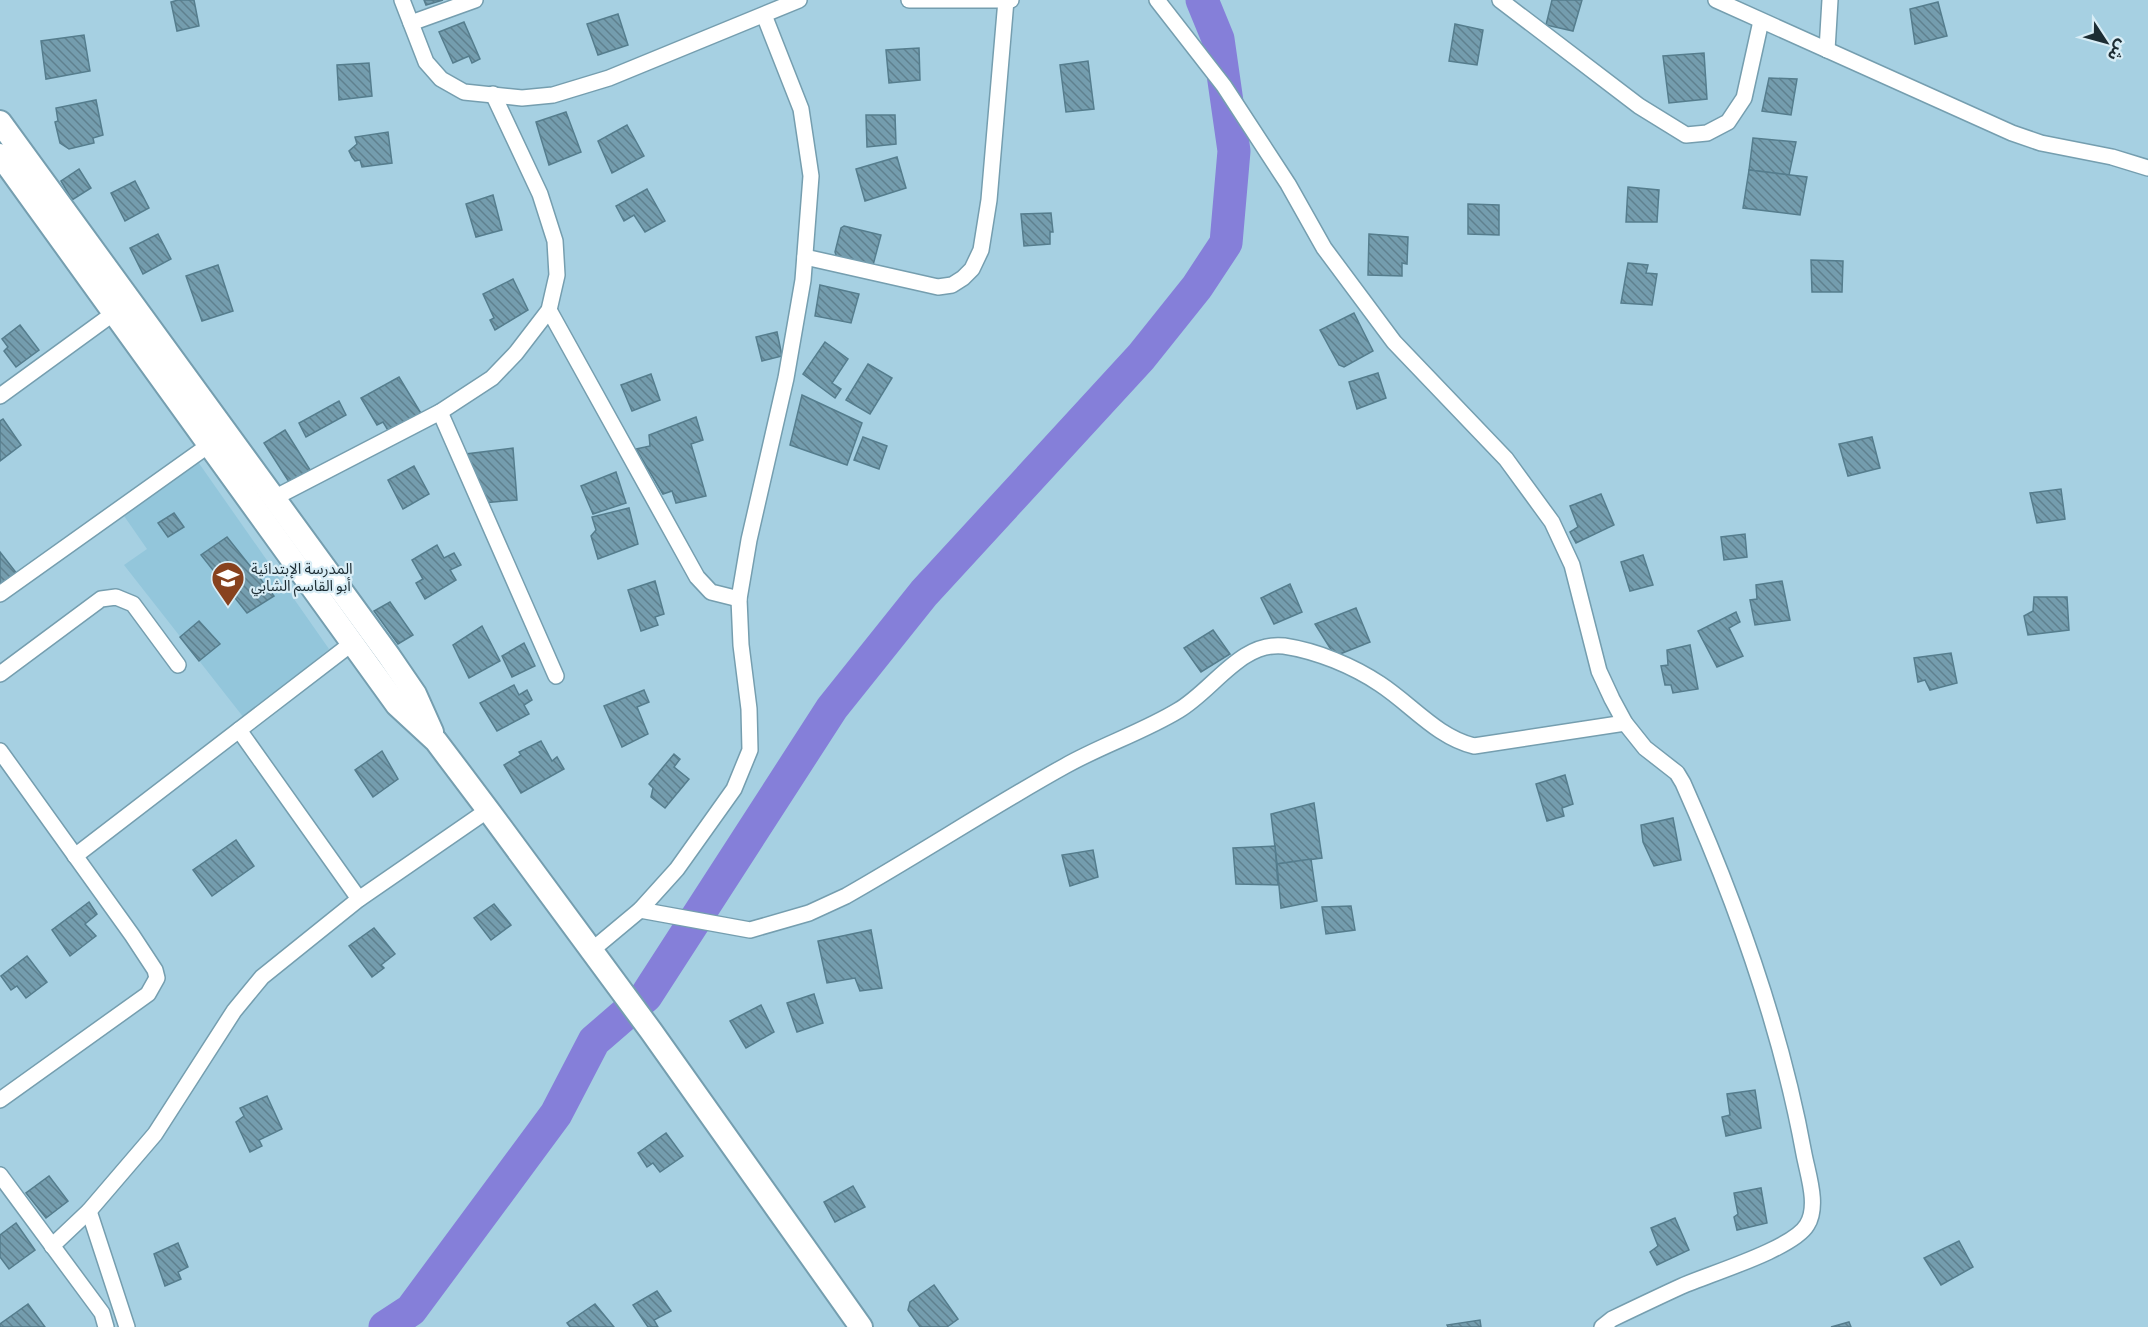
<svg xmlns="http://www.w3.org/2000/svg" width="2148" height="1327" font-family="Bitter,'Noto Sans Arabic',serif">
<style>
.built{fill:#93c6db}
.lines{fill:none;stroke-linecap:round;stroke-linejoin:round}
.river{stroke:#857fd9;stroke-width:33}
.building{fill:url(#building-back-hatch);stroke:#557d8d;stroke-width:1.5}
.street-casing{stroke:#759eaf;stroke-width:18}
.secondary-casing{stroke:#759eaf;stroke-width:26}
.street{stroke:#fff;stroke-width:15}
.secondary{stroke:#fff;stroke-width:22}
.labels{text-anchor:middle;dominant-baseline:central;stroke-width:4.5;stroke-linejoin:round;paint-order:stroke}
.poi-label{font-size:15px;fill:#1d2d34;stroke:#d8edf6;text-anchor:start}
</style>
<defs>
<pattern id="building-back-hatch" width="6" height="6" patternUnits="userSpaceOnUse" patternTransform="scale(1.5)"><rect width="6" height="6" fill="#749dae"/><path d="M-1 5l2 2M0 0l6 6M5-1l2 2" fill="none" stroke="#5f808e"/></pattern>
</defs>
<rect width="100%" height="100%" fill="#a6d0e2"/>
<polygon class="built" points="196,459 329,649 244,718 124,565 147,549 122,513"/>
<g class="lines">
<polyline class="river" points="385,1327 411,1310 556,1114 594,1041 646,996 832,708 924,593 1141,357 1197,287 1226,243 1234,151 1218,39 1202,0"/>
</g>
<g class="building">
<polygon points="178,0 194,0 199,26 177,31 171,2"/>
<polygon points="424,0 443,0 426,5"/>
<polygon points="1552,0 1582,0 1573,31 1546,25"/>
<polygon points="1938,2 1947,36 1915,44 1910,9"/>
<polygon points="618,14 628,45 598,55 587,24"/>
<polygon points="464,22 480,59 472,63 469,56 453,63 439,32"/>
<polygon points="1455,24 1483,30 1477,65 1449,61"/>
<polygon points="84,35 90,71 46,79 41,41"/>
<polygon points="919,48 920,80 889,83 886,50"/>
<polygon points="1704,53 1707,99 1669,103 1663,56"/>
<polygon points="1088,61 1094,109 1066,112 1060,65"/>
<polygon points="369,63 372,96 339,100 337,65"/>
<polygon points="1769,78 1797,79 1791,115 1762,111"/>
<polygon points="96,100 103,135 93,138 94,143 69,149 60,143 55,122 58,121 56,108"/>
<polygon points="566,112 581,152 549,165 536,122"/>
<polygon points="866,115 895,115 896,144 867,147"/>
<polygon points="627,125 644,156 612,173 598,141"/>
<polygon points="388,132 392,163 362,167 360,160 355,161 352,157 349,151 357,144 355,137"/>
<polygon points="1753,138 1796,142 1789,175 1749,170"/>
<polygon points="897,157 906,188 865,201 856,169"/>
<polygon points="79,169 91,188 72,200 61,181"/>
<polygon points="1749,170 1807,177 1800,215 1743,208"/>
<polygon points="135,181 149,208 125,221 111,193"/>
<polygon points="1628,187 1659,190 1657,222 1626,222"/>
<polygon points="647,189 665,221 645,232 634,215 624,221 616,206"/>
<polygon points="493,195 502,230 476,237 466,204"/>
<polygon points="1468,204 1499,205 1499,235 1468,234"/>
<polygon points="1051,213 1053,232 1050,232 1050,244 1024,246 1021,214"/>
<polygon points="844,226 881,235 872,269 837,258 835,252 841,228"/>
<polygon points="158,234 171,259 143,274 130,248"/>
<polygon points="1369,234 1408,237 1407,264 1402,263 1402,276 1368,275"/>
<polygon points="1811,260 1843,261 1842,292 1812,292"/>
<polygon points="1628,263 1648,265 1646,273 1657,274 1652,305 1621,303"/>
<polygon points="218,265 233,311 202,321 186,276"/>
<polygon points="513,279 528,310 495,330 490,320 494,318 483,294"/>
<polygon points="820,285 859,294 851,323 815,316"/>
<polygon points="1354,313 1373,351 1344,367 1339,365 1320,330"/>
<polygon points="20,325 39,350 16,367 4,351 8,347 2,339"/>
<polygon points="777,332 782,356 762,361 756,337"/>
<polygon points="825,342 848,359 832,383 841,389 835,398 803,374"/>
<polygon points="868,364 892,378 870,414 846,400"/>
<polygon points="1378,373 1386,398 1357,409 1349,382"/>
<polygon points="651,374 660,400 632,411 621,385"/>
<polygon points="399,377 422,415 389,432 383,422 377,425 361,398"/>
<polygon points="802,395 862,423 847,465 790,445"/>
<polygon points="339,401 346,415 306,437 299,423"/>
<polygon points="696,417 703,440 691,444 706,496 676,503 672,491 663,494 636,449 650,446 649,435"/>
<polygon points="3,419 21,445 0,461 0,421"/>
<polygon points="285,430 312,473 291,485 264,443"/>
<polygon points="863,437 887,446 879,469 854,460"/>
<polygon points="1872,437 1880,468 1848,476 1839,444"/>
<polygon points="513,448 517,500 483,503 466,454"/>
<polygon points="414,466 429,494 403,509 388,480"/>
<polygon points="616,472 626,503 593,514 581,486"/>
<polygon points="2061,489 2065,519 2037,523 2030,493"/>
<polygon points="1601,494 1614,525 1576,543 1570,532 1578,527 1570,506"/>
<polygon points="629,508 638,544 598,559 591,536 596,530 592,517"/>
<polygon points="174,513 184,527 168,537 158,523"/>
<polygon points="1745,534 1747,557 1724,560 1721,537"/>
<polygon points="227,537 274,596 247,613 201,555"/>
<polygon points="437,545 444,558 454,553 461,565 450,570 456,580 425,599 416,583 423,579 412,560"/>
<polygon points="0,552 18,575 0,588"/>
<polygon points="1643,555 1653,585 1630,591 1621,562"/>
<polygon points="655,581 664,614 655,617 658,625 641,631 628,590"/>
<polygon points="1782,581 1790,620 1755,625 1750,600 1757,599 1756,585"/>
<polygon points="1290,584 1302,612 1274,624 1261,598"/>
<polygon points="2034,597 2067,597 2069,630 2028,635 2024,616 2033,611"/>
<polygon points="390,602 413,635 398,644 374,611"/>
<polygon points="1356,608 1370,642 1335,656 1315,624"/>
<polygon points="1736,612 1740,622 1729,628 1743,656 1717,667 1698,631"/>
<polygon points="199,621 220,644 199,661 180,637"/>
<polygon points="482,626 500,661 469,678 453,645"/>
<polygon points="1213,630 1230,654 1201,672 1184,648"/>
<polygon points="524,643 535,666 512,677 502,656"/>
<polygon points="1690,645 1698,689 1673,693 1671,685 1665,685 1661,666 1668,665 1667,650"/>
<polygon points="1951,653 1957,683 1930,690 1925,680 1918,682 1914,658"/>
<polygon points="514,685 519,695 527,690 532,700 524,705 529,714 497,731 480,703"/>
<polygon points="644,690 649,702 637,707 648,734 622,747 604,706"/>
<polygon points="541,741 552,761 557,757 564,769 521,793 504,765 521,755 519,752"/>
<polygon points="382,751 398,779 373,797 355,770"/>
<polygon points="674,754 680,759 674,767 689,779 665,808 651,797 653,788 649,784"/>
<polygon points="1565,775 1573,804 1562,808 1564,816 1547,821 1536,784"/>
<polygon points="1314,803 1322,858 1277,864 1271,814"/>
<polygon points="1673,818 1681,860 1654,866 1643,842 1641,825"/>
<polygon points="236,840 254,866 212,896 193,870"/>
<polygon points="1275,846 1278,885 1236,884 1233,848"/>
<polygon points="1093,850 1098,877 1070,886 1062,855"/>
<polygon points="1311,859 1317,901 1281,908 1277,864"/>
<polygon points="89,902 97,914 85,924 96,936 70,956 52,930"/>
<polygon points="494,904 511,925 491,940 474,918"/>
<polygon points="1351,906 1355,930 1326,934 1322,907"/>
<polygon points="374,928 395,954 381,965 384,968 372,977 349,946"/>
<polygon points="871,930 882,988 860,991 855,978 827,983 818,941"/>
<polygon points="27,956 47,982 26,998 17,986 11,990 1,976"/>
<polygon points="814,994 823,1023 797,1032 787,1003"/>
<polygon points="761,1005 774,1032 746,1048 730,1021"/>
<polygon points="1755,1090 1761,1128 1726,1136 1722,1117 1730,1115 1727,1094"/>
<polygon points="267,1096 282,1129 259,1140 262,1146 250,1152 236,1122 244,1116 240,1108"/>
<polygon points="666,1133 683,1156 660,1172 653,1163 647,1167 638,1153"/>
<polygon points="49,1176 68,1201 46,1218 26,1193"/>
<polygon points="853,1186 865,1207 835,1222 824,1202"/>
<polygon points="1761,1188 1767,1223 1737,1230 1734,1217 1738,1214 1734,1193"/>
<polygon points="1675,1218 1689,1250 1657,1265 1650,1252 1658,1246 1651,1228"/>
<polygon points="16,1223 35,1250 9,1269 0,1257 0,1235"/>
<polygon points="1959,1241 1973,1267 1941,1285 1924,1258"/>
<polygon points="178,1243 188,1267 178,1272 181,1279 165,1286 154,1254"/>
<polygon points="934,1285 958,1319 947,1327 920,1327 908,1310 910,1302"/>
<polygon points="657,1291 671,1311 654,1320 658,1327 648,1327 633,1305"/>
<polygon points="28,1304 45,1327 0,1327 0,1324"/>
<polygon points="595,1304 614,1327 570,1327 567,1323"/>
<polygon points="1480,1320 1481,1327 1448,1327 1447,1325"/>
<polygon points="1849,1322 1851,1327 1831,1327"/>
</g>
<g class="lines">
<defs>
<g id="street">
<polyline points="402,0 426,62 441,79 464,92 522,98 553,95 609,78 799,0"/>
<polyline points="909,0 1011,0"/>
<path d="M1157,0L1224,86L1288,184L1324,248L1394,342L1506,459L1552,522L1572,565L1599,671L1612,699L1625,723L1645,748L1677,773L1683,783C1736,902 1781,1027 1804,1154C1808,1175 1819,1206 1807,1225C1793,1249 1709,1274 1682,1286C1658,1297 1635,1308 1612,1319L1602,1327"/>
<polyline points="1500,0 1639,106 1686,135 1707,133 1728,122 1744,98 1761,21"/>
<polyline points="1716,0 2012,133 2041,143 2112,157 2148,168"/>
<polyline points="411,23 475,0"/>
<polyline points="1827,50 1830,0"/>
<polyline points="805,257 938,287 952,285 963,278 972,269 981,250 989,200 1006,0"/>
<polyline points="549,310 697,577 711,592 739,599"/>
<polyline points="0,396 114,313"/>
<polyline points="440,412 556,676"/>
<polyline points="274,498 440,412 492,378 516,353 549,310 557,275 555,241 540,194 493,94"/>
<polyline points="0,594 209,445"/>
<polyline points="0,674 101,599 116,597 133,604 178,665"/>
<polyline points="239,730 359,899"/>
<polyline points="0,751 132,935 155,970 157,978 148,994 0,1100"/>
<polyline points="75,856 351,644"/>
<path d="M640,910L750,930L809,913L846,896C920,854 991,807 1065,766C1102,745 1143,732 1179,710C1214,689 1241,641 1284,646C1317,651 1353,666 1380,684C1412,705 1437,737 1474,746L1625,723"/>
<polyline points="592,950 640,910 677,869 734,789 750,750 749,709 741,645 739,599 749,540 786,378 803,280 811,176 801,109 764,15"/>
<polyline points="0,1175 102,1313 106,1327"/>
<polyline points="89,1211 127,1327"/>
<polyline points="52,1246 89,1211 155,1134 234,1011 262,977 359,899 488,810"/>
</g>
<g id="secondary">
<polyline points="0,122 389,656 415,694 432,732"/>
<polyline points="0,155 397,705 436,741 488,810 651,1031 861,1327"/>
</g>
</defs>
<use href="#street" class="street-casing"/>
<use href="#secondary" class="secondary-casing"/>
<use href="#street" class="street"/>
<use href="#secondary" class="secondary"/>
</g>
<defs>
<symbol id="school-pin" viewBox="-11 -11 22 30"><path d="M0 17L-7.5 6A9.5 9.5 0 1 1 7.5 6Z" fill="#88421e" stroke="#d8edf6"/><path d="M0-5L7-2L0 1L-7-2ZM-4 1L0 2.5L4 1V4Q0 6-4 4Z" fill="#fff"/></symbol>
</defs>
<g fill-rule="evenodd">
<use href="#school-pin" x="209" y="559" width="38" height="52"/>
</g>
<g class="labels">
<g class="poi-label">
<text x="251" y="569">المدرسة الإبتدائية<tspan x="251" dy="17">أبو القاسم الشابي</tspan></text>
</g>
</g>
<g transform="translate(2106 42) rotate(126)" stroke="#d8edf6" stroke-width="4.5" paint-order="stroke">
<path d="M0-4.5L10 22L0 15L-10 22Z" fill="#1d2d34"/>
<text y="-9" font-size="16" font-weight="bold" text-anchor="middle" fill="#1d2d34">ش</text>
</g>
</svg>
